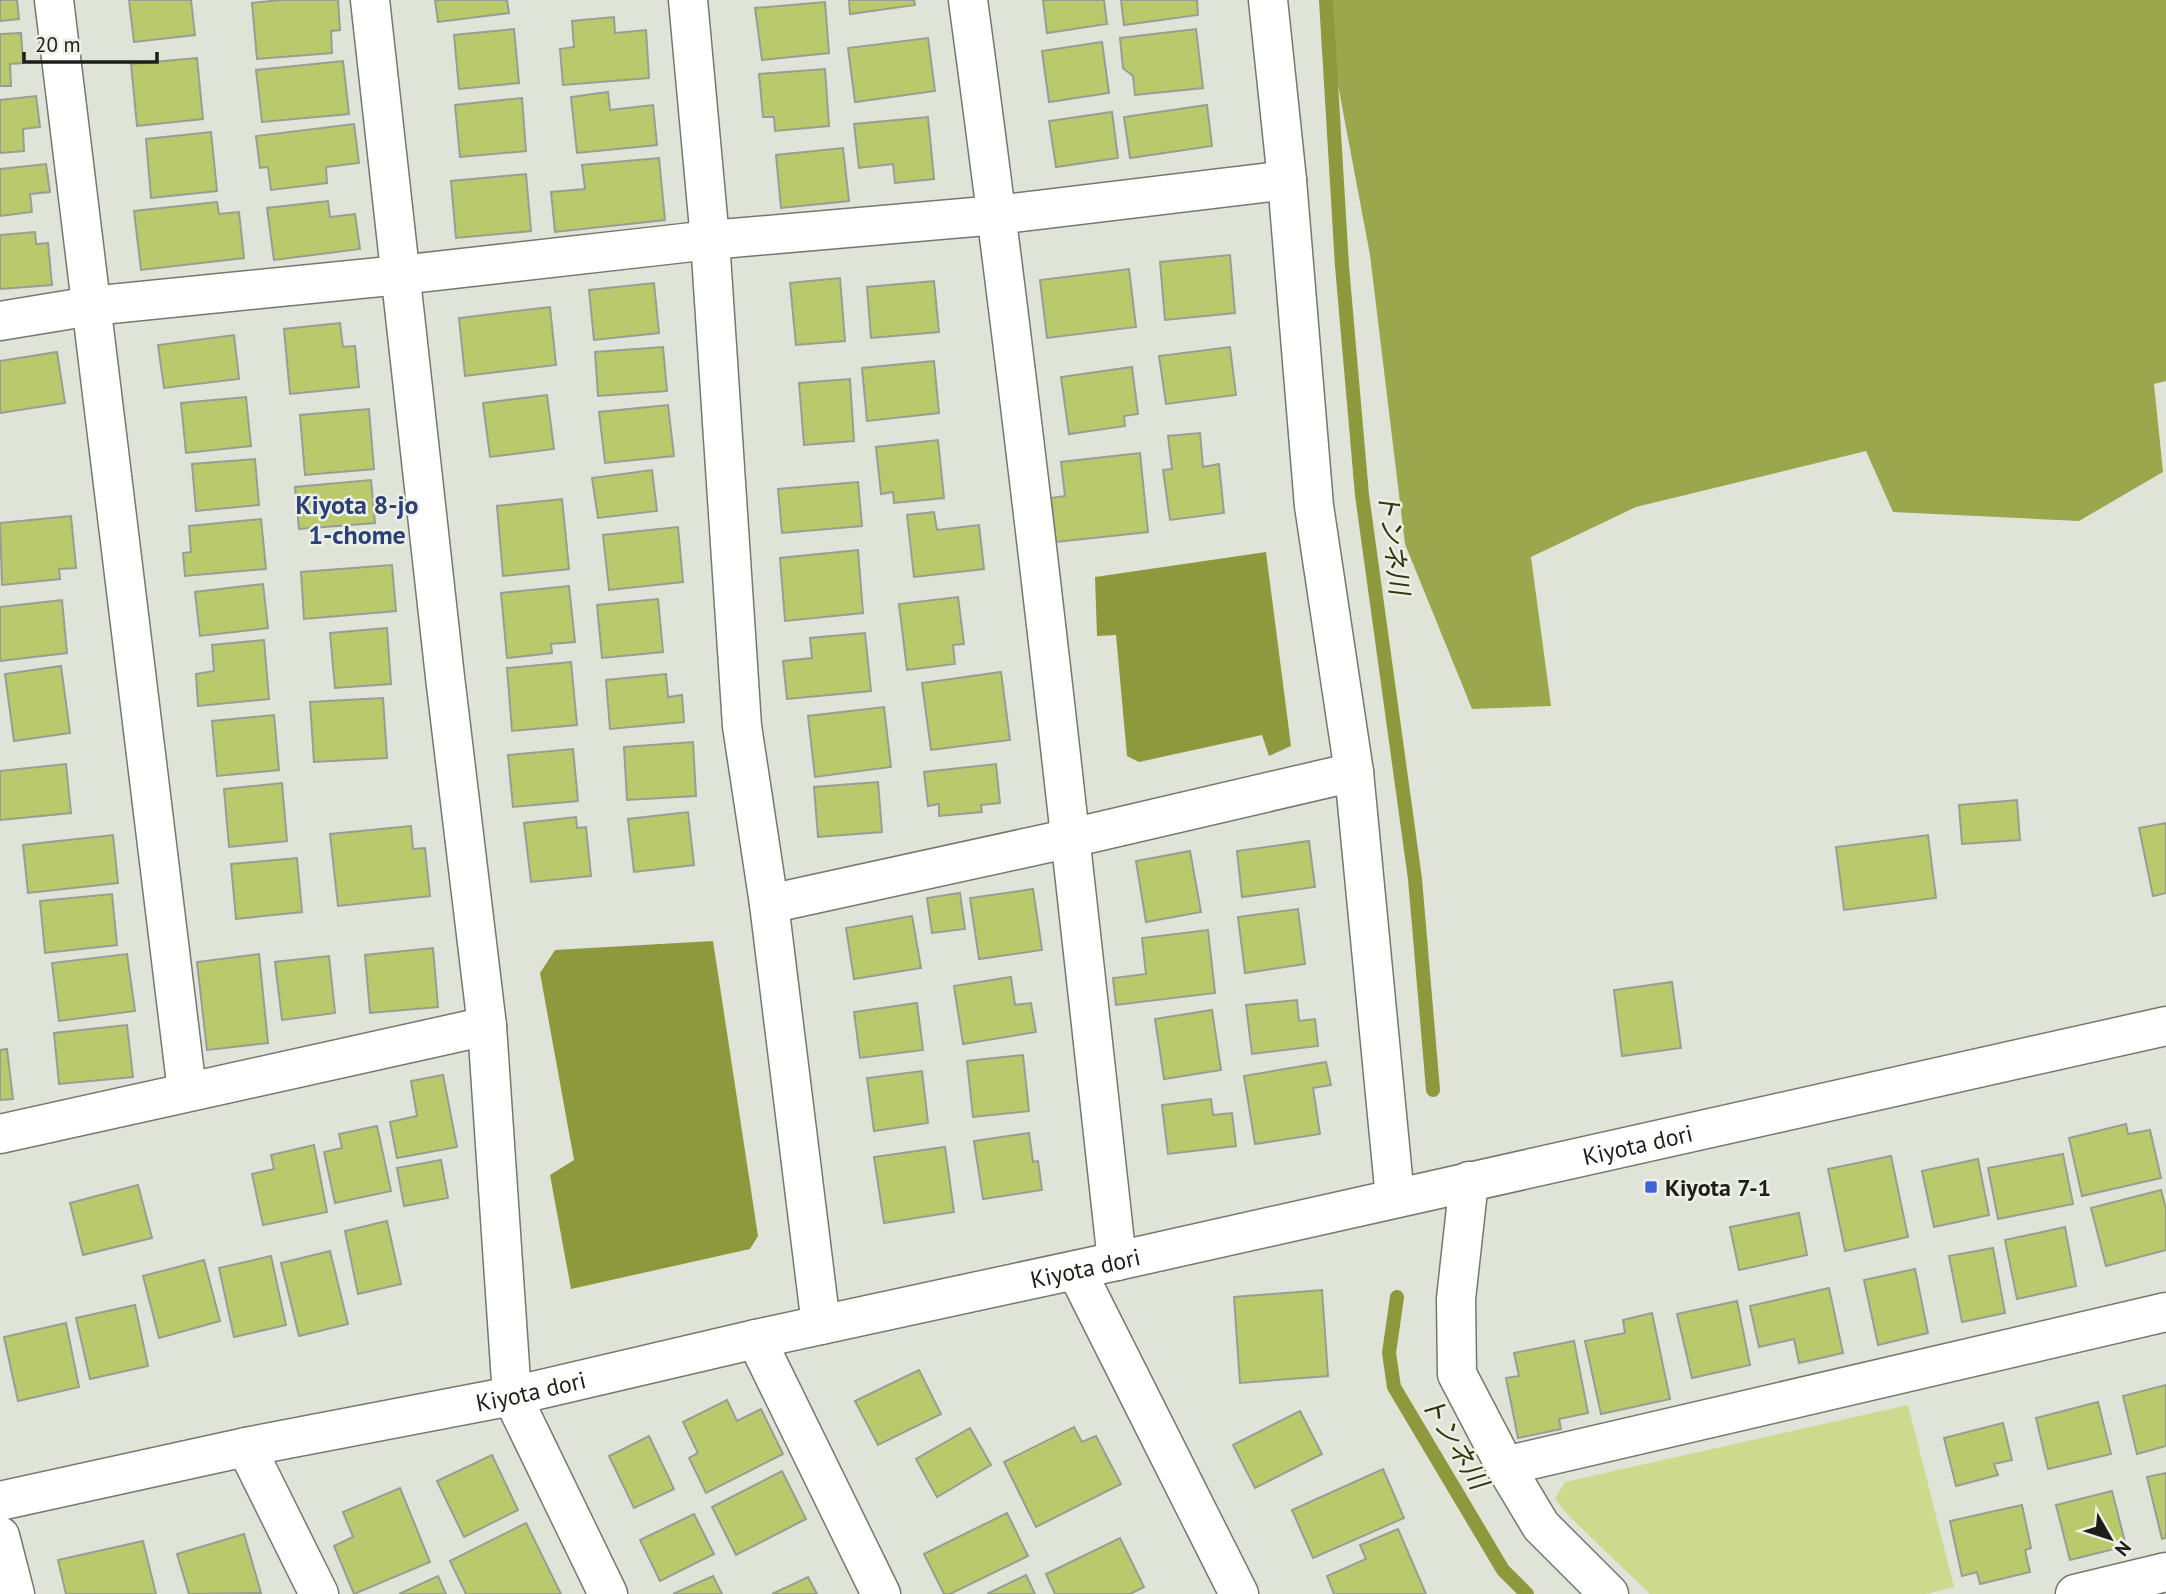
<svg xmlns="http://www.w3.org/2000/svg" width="2166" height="1594" font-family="'PT Sans','Noto Sans JP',sans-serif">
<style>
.green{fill:#cdd98c}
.forest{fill:#9ba74c}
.water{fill:#8d993c}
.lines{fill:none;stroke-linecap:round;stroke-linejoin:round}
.stream{stroke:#8d993c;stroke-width:14}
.building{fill:#bbc96d;stroke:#9a9d92;stroke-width:2}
.minor-casing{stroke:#76786e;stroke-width:41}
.tertiary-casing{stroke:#76786e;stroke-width:41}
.minor{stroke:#fff;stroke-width:38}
.tertiary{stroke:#fff;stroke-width:38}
.poi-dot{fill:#3d65d6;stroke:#edf0e4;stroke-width:2.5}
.labels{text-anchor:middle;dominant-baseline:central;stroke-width:5;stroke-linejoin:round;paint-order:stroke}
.street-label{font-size:24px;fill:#1d1e19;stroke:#edf0e4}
.poi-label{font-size:24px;font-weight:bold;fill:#1d1e19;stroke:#edf0e4;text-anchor:start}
.neighbourhood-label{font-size:26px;font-weight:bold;fill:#2b4079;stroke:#edf0e4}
.water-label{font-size:26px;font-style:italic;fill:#31360f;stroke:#edf0e4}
</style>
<rect width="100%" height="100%" fill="#e0e3d7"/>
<polygon class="green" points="1908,1405 1954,1587 1925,1594 1650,1594 1569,1516 1555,1499 1565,1482"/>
<polygon class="forest" points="1322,0 2166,0 2166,381 2154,384 2163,472 2079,521 1893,512 1866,451 1636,507 1531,557 1551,706 1472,709 1405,544 1370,255"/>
<g class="water">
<polygon points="1266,552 1291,746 1269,756 1262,735 1139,762 1127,756 1116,635 1097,636 1095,577"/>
<polygon points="713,941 758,1236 750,1249 571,1289 550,1175 574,1160 540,973 555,950"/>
</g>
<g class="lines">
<g class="stream">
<polyline points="1326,0 1342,266 1362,495 1415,879 1433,1090"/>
<polyline points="1397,1297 1389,1353 1394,1387 1503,1570 1527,1594"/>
</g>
</g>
<g class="building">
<polygon points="0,0 17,0 19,19 0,21"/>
<polygon points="129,0 191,0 195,35 134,42"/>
<polygon points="280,0 338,0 340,30 331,31 332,53 257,59 252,3"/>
<polygon points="435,0 507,0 509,13 438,22"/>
<polygon points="849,0 914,0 915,5 850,14"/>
<polygon points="1043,0 1104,0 1107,24 1047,33"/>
<polygon points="1121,0 1197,0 1198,15 1124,25"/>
<polygon points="825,2 829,53 762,60 755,8"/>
<polygon points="614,17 615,33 646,30 649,78 563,85 560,49 574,47 572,21"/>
<polygon points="514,29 519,83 459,89 454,35"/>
<polygon points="1196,29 1203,88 1135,95 1133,76 1123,68 1120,38"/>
<polygon points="21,33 23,63 10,64 11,86 0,86 0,34"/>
<polygon points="928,38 935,91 855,102 848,48"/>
<polygon points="1102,42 1109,93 1049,102 1042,51"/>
<polygon points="197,58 203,119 137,126 131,64"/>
<polygon points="343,61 349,114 262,122 256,70"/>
<polygon points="825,69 829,126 775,131 774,117 763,117 759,74"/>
<polygon points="608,92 610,110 653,105 657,145 577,153 571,97"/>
<polygon points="36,96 40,127 23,129 24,151 0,153 0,100"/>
<polygon points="522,98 526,151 460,157 455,105"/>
<polygon points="1207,105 1212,146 1130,158 1124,117"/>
<polygon points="1112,112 1118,158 1056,167 1049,121"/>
<polygon points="928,117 934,179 895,183 893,164 859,168 854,124"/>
<polygon points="354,124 359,163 326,167 327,183 271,190 268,167 260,168 256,136"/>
<polygon points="211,132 217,191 151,198 146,139"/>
<polygon points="843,148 849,201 781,208 776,155"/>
<polygon points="659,158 665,220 555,232 551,192 585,189 582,165"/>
<polygon points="46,164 50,192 30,194 32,212 0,216 0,169"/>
<polygon points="526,174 531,231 456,238 451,181"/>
<polygon points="328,201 330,217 355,214 360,249 274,260 267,208"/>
<polygon points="217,202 219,214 239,212 244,258 141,270 134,211"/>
<polygon points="35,232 36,244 48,243 52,285 0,289 0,235"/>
<polygon points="1230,255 1235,313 1165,320 1160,262"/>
<polygon points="1129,269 1136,327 1047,338 1040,280"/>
<polygon points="840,278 845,341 796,345 790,283"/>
<polygon points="934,281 939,332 871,338 867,287"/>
<polygon points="654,283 659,333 594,340 589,290"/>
<polygon points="550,307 556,365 465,376 459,318"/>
<polygon points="340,323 343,347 355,346 359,387 290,394 284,329"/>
<polygon points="234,335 239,379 164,388 158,345"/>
<polygon points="663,347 667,391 598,396 595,352"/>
<polygon points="1230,347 1236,395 1166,404 1159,356"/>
<polygon points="57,352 65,403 0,413 0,361"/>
<polygon points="934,361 939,413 867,421 862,368"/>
<polygon points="1132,367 1138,414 1124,416 1125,426 1069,434 1061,377"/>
<polygon points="850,379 854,441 804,445 799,383"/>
<polygon points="547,395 554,449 490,457 483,403"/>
<polygon points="246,397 251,446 186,453 181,403"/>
<polygon points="668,405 674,456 605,463 599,412"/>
<polygon points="369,409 374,469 305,475 300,415"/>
<polygon points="1200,433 1203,467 1219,464 1224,513 1170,520 1163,470 1172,469 1168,436"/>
<polygon points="938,440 944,498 894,503 893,492 881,494 876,447"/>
<polygon points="1140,453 1148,532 1056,542 1051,498 1065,496 1061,462"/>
<polygon points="255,459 259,505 196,511 192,464"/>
<polygon points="652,470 657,511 598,518 592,478"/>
<polygon points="371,480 375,523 299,529 295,487"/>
<polygon points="858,482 862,526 782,533 778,489"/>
<polygon points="562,499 569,569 503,576 497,506"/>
<polygon points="934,512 937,530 979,525 984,569 914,577 907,515"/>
<polygon points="71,516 76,568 59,569 60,579 2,585 0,523"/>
<polygon points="261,519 266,569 185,576 183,553 191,552 189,526"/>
<polygon points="678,527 683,582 609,590 603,535"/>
<polygon points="858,550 863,613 785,621 780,558"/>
<polygon points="392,565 396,611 304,619 301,572"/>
<polygon points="263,584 268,628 200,636 195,592"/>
<polygon points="569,586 575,642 551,644 552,653 507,658 501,593"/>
<polygon points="958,597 964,644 953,645 955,664 907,670 899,604"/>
<polygon points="658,599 663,652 602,658 597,605"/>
<polygon points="62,600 67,653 0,661 0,607"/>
<polygon points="387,628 391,684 335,688 330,633"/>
<polygon points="865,633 871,691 787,699 783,661 812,658 810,638"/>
<polygon points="264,640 269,699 198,706 196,674 214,671 212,645"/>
<polygon points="571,662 577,725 512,731 507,668"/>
<polygon points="61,666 70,733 14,741 5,674"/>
<polygon points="1001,672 1010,740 931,750 922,683"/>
<polygon points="666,674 668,697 682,695 684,722 610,729 606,680"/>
<polygon points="383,698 387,758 314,762 310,702"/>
<polygon points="884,707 891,767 815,777 808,716"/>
<polygon points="274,715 279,770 217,776 212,721"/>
<polygon points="693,742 696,796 627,800 624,747"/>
<polygon points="573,749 578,801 513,807 508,755"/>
<polygon points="66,764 71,813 0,820 0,771"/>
<polygon points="996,764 1000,803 981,805 982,812 939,816 939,804 928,806 924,772"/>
<polygon points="878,782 882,832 818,837 814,787"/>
<polygon points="282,783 287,841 229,847 224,789"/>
<polygon points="2017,800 2020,840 1962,844 1959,805"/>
<polygon points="688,812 694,865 634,872 628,819"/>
<polygon points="576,817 577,828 586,827 591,876 531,882 524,823"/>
<polygon points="2166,823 2166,893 2153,896 2139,828"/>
<polygon points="411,826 413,849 425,848 430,896 338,906 330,834"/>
<polygon points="113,835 118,883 28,893 23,845"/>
<polygon points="1928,835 1936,898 1844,910 1836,847"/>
<polygon points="1309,841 1315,887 1242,897 1237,851"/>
<polygon points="1190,851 1201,912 1146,922 1136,861"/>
<polygon points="297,858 302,912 236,919 231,864"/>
<polygon points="1033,889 1042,950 979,959 970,898"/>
<polygon points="960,893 965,929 932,933 927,898"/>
<polygon points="112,894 117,945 45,953 40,901"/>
<polygon points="1298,909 1305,964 1245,973 1238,917"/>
<polygon points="912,916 921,968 854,979 846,928"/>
<polygon points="1208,930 1215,993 1116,1005 1113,978 1146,974 1142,938"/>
<polygon points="433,948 438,1007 370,1013 365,955"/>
<polygon points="127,954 135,1011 59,1021 52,963"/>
<polygon points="259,954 268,1043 207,1050 197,962"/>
<polygon points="329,956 335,1013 282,1020 275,962"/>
<polygon points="1011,977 1015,1005 1031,1003 1036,1032 963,1044 954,986"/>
<polygon points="1672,982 1681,1048 1622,1056 1614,990"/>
<polygon points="1297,1000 1299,1021 1315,1019 1318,1046 1252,1054 1246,1005"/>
<polygon points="917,1003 923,1050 860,1058 854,1012"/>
<polygon points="1212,1010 1221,1070 1164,1079 1155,1019"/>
<polygon points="127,1025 133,1077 59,1084 54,1033"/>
<polygon points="7,1049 13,1099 0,1100 0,1050"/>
<polygon points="1023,1055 1029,1111 973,1117 967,1061"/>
<polygon points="1326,1062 1331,1085 1313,1088 1320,1134 1255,1144 1244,1076"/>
<polygon points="922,1071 928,1123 874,1131 867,1078"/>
<polygon points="443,1075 457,1147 397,1158 390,1122 417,1116 411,1081"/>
<polygon points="1211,1099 1213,1115 1232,1113 1236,1146 1168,1154 1162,1105"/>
<polygon points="2126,1124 2128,1134 2150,1130 2161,1178 2082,1196 2069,1138"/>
<polygon points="377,1126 391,1191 335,1203 324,1152 342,1148 339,1134"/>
<polygon points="1029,1133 1033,1162 1038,1161 1042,1190 983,1199 974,1141"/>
<polygon points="314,1145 327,1212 263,1225 252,1174 274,1169 271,1155"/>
<polygon points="945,1147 954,1212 884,1223 874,1157"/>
<polygon points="2063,1154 2073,1204 1998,1219 1988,1168"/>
<polygon points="1891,1156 1908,1237 1845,1251 1828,1169"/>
<polygon points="1978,1159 1989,1215 1934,1227 1922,1171"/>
<polygon points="441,1160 448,1198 404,1206 397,1168"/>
<polygon points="138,1185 152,1238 83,1255 70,1203"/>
<polygon points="2161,1190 2166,1209 2166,1250 2106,1266 2091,1208"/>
<polygon points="1799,1213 1807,1255 1739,1270 1730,1227"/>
<polygon points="387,1221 401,1284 358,1294 345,1231"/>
<polygon points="2065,1227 2076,1286 2017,1299 2005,1240"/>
<polygon points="1993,1248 2005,1313 1962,1322 1949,1256"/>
<polygon points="330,1251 348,1324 299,1336 281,1263"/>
<polygon points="271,1256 286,1325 234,1337 219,1268"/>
<polygon points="204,1260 220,1321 159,1338 143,1276"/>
<polygon points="1915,1269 1928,1333 1878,1345 1864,1280"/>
<polygon points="1829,1288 1843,1353 1799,1363 1794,1339 1759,1347 1750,1306"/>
<polygon points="1322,1290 1328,1376 1240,1383 1234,1297"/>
<polygon points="1737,1301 1750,1365 1692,1378 1677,1314"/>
<polygon points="135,1305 148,1366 90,1379 76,1318"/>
<polygon points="1652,1313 1670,1399 1601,1414 1585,1341 1625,1333 1623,1320"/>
<polygon points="66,1323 79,1387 18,1401 4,1337"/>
<polygon points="1574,1341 1588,1413 1559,1419 1561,1429 1518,1438 1506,1378 1519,1376 1514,1353"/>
<polygon points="919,1370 941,1414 878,1445 855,1401"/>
<polygon points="2166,1385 2166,1446 2137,1454 2123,1396"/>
<polygon points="727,1400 737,1421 761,1409 783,1454 706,1493 689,1458 698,1453 683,1422"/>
<polygon points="2098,1402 2111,1454 2048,1469 2036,1418"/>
<polygon points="1300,1411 1322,1454 1255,1488 1233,1445"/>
<polygon points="2003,1423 2012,1460 1994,1464 1998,1475 1956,1486 1944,1438"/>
<polygon points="1074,1427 1082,1442 1096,1436 1121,1484 1036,1527 1004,1462"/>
<polygon points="970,1428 991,1465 937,1497 916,1459"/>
<polygon points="649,1436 674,1489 634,1508 609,1456"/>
<polygon points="492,1455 518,1510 464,1537 437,1481"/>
<polygon points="1383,1469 1404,1518 1313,1558 1292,1510"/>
<polygon points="782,1471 806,1519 736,1555 712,1507"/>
<polygon points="2166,1473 2166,1538 2162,1539 2147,1477"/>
<polygon points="400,1488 430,1562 354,1594 334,1546 353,1537 343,1512"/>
<polygon points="2112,1491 2126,1546 2070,1560 2056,1505"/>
<polygon points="2022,1505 2031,1548 2025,1550 2030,1572 1980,1584 1977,1572 1962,1576 1950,1521"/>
<polygon points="1007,1513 1028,1556 950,1594 944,1594 924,1554"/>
<polygon points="694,1514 714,1554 660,1581 640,1540"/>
<polygon points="526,1523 561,1594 466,1594 450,1561"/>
<polygon points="1398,1529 1426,1594 1334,1594 1327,1576 1366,1559 1360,1545"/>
<polygon points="244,1534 261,1593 189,1594 177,1554"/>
<polygon points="1120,1538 1144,1587 1130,1594 1055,1594 1046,1574"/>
<polygon points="143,1541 156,1594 66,1594 58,1560"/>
<polygon points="1026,1575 1035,1594 987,1594"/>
<polygon points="438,1576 446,1594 399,1594"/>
<polygon points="713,1576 722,1594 673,1594"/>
<polygon points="808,1577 817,1594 772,1594"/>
</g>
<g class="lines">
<defs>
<g id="minor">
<polyline points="54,0 187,1091"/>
<polyline points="370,0 445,677 487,1026 512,1396 608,1594"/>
<polyline points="688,0 710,240 742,726 769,904 821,1325"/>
<path d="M968,0C1025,419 1071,841 1117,1261"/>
<polyline points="1268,0 1287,180 1314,506 1354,772 1395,1198"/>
<polyline points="0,321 91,306 400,275 710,240 997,215 1287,180"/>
<polyline points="769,904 1071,838 1354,772"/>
<polyline points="0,1134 487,1026"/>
<polyline points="1469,1181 1456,1299 1457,1374 1505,1466 1541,1526 1609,1594"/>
<polyline points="756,1339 881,1594"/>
<polyline points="246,1447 319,1594"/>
<polyline points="1505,1466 2166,1312"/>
<polyline points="0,1536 15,1594"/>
<polyline points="2075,1594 2166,1572"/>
</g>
<g id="tertiary">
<polyline points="1076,1270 1239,1594"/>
<path id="s1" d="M0,1501L246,1447L512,1396L756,1339L1117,1261L2166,1026"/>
</g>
</defs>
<use href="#minor" class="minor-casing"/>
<use href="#tertiary" class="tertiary-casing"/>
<use href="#minor" class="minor"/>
<use href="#tertiary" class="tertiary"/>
</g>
<rect class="poi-dot" x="1644" y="1180" width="14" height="14" rx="3.5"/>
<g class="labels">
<g class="street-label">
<text stroke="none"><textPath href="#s1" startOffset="1676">Kiyota dori</textPath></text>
<text stroke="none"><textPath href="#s1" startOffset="1110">Kiyota dori</textPath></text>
<text stroke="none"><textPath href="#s1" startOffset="542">Kiyota dori</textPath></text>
</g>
<g class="poi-label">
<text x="1665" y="1187">Kiyota 7-1</text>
</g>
<g class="neighbourhood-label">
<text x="357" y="504">Kiyota 8-jo<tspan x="357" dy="30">1-chome</tspan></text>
</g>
<g class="water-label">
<text transform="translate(1394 543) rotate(83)">トンネ川</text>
<text transform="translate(1455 1442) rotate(59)">トンネ川</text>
</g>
</g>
<g transform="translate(2110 1538) rotate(129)" stroke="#edf0e4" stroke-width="5" paint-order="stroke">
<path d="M0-5L12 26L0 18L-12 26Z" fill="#1d1e19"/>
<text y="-10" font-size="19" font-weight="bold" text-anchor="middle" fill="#1d1e19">N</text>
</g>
<path d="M24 52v10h133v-10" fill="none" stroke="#1d1e19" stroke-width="3.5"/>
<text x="35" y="52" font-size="21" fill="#1d1e19" stroke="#edf0e4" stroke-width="5" paint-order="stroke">20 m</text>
</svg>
